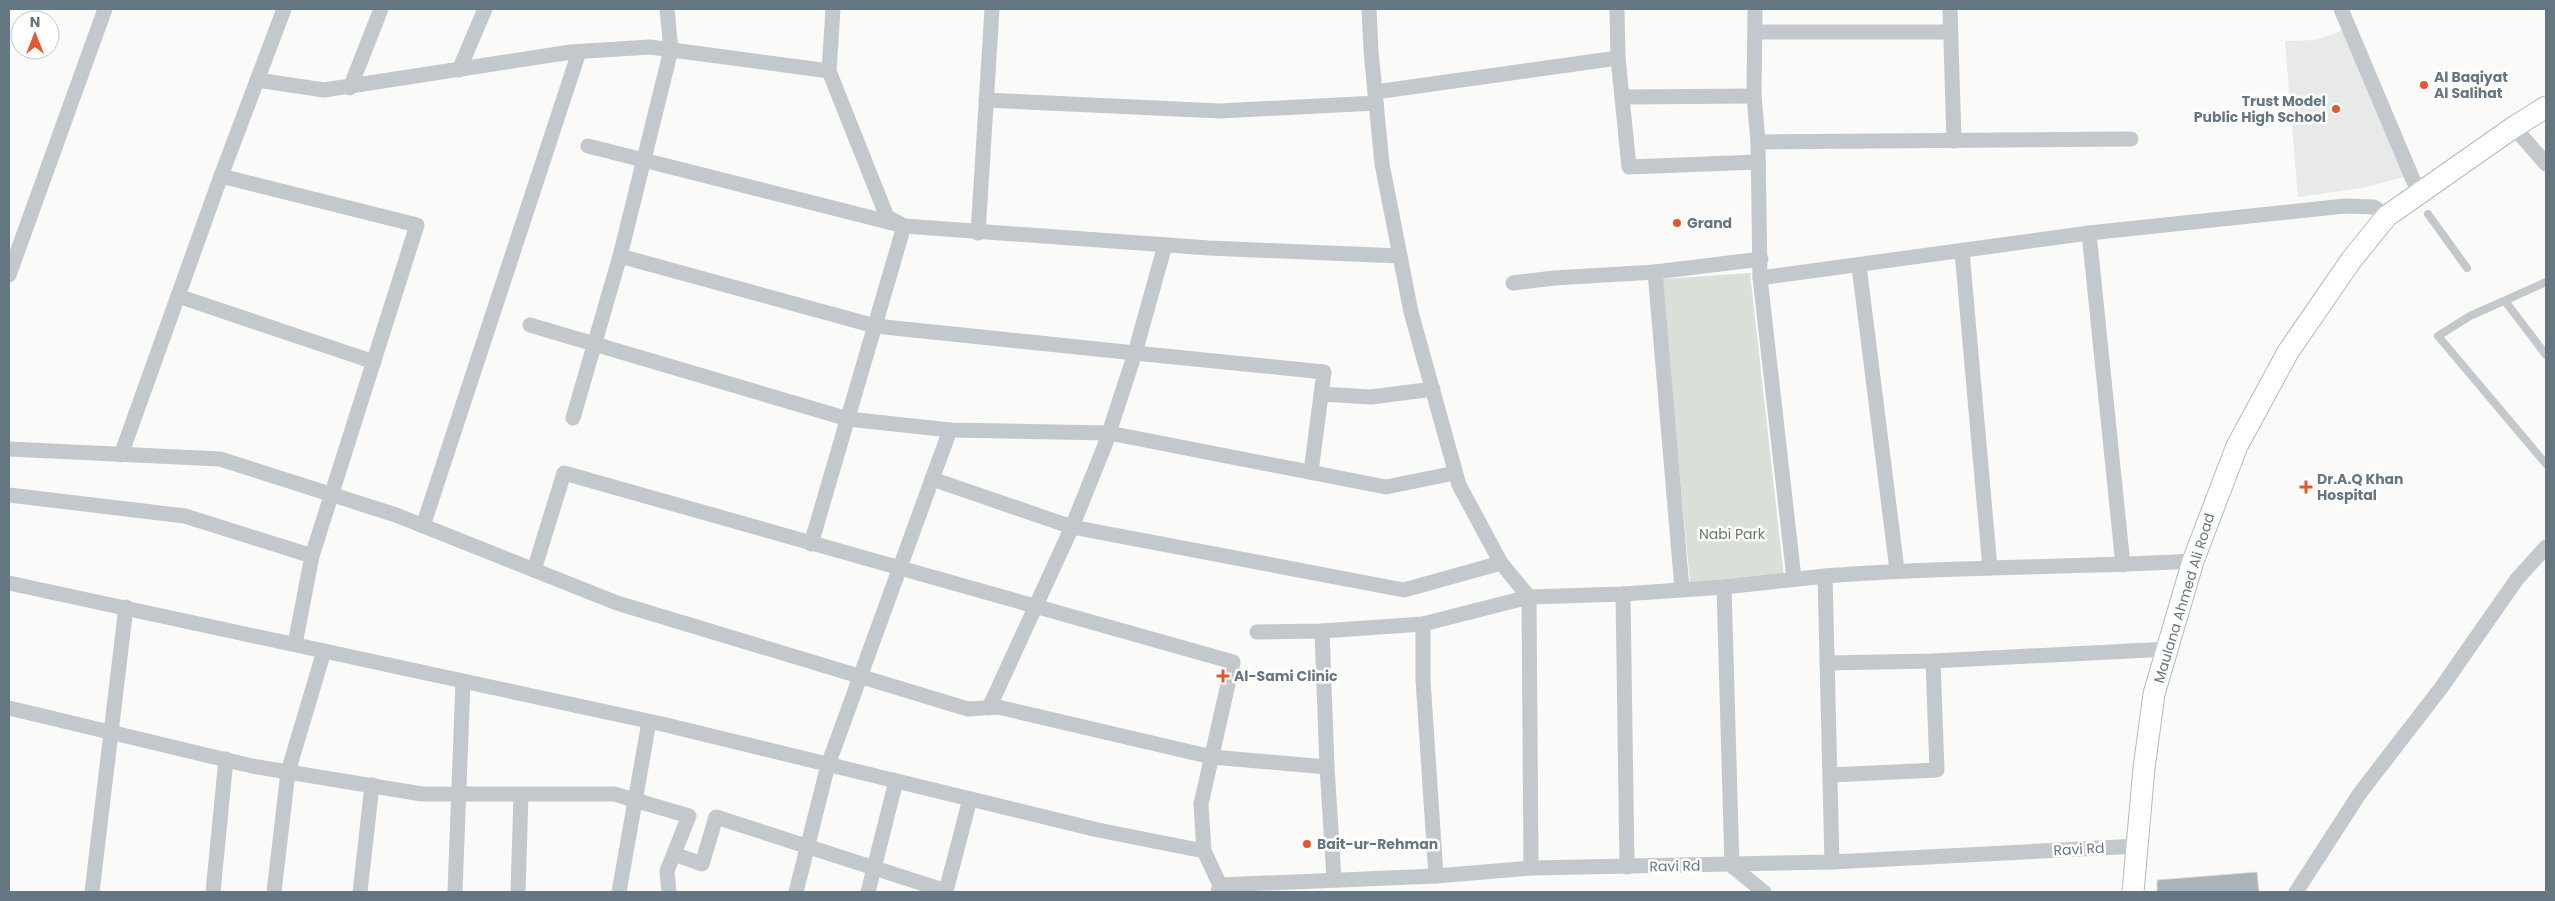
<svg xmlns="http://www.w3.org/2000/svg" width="2555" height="901" font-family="Poppins,sans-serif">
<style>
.built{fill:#e8e9e9}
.green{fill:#dadfd7}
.building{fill:#aab3b9;stroke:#dcdcda}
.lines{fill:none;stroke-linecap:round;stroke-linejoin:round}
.secondary-casing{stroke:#b3babf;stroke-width:23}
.lane{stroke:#c3c8cc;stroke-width:8}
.street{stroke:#c3c8cc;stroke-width:15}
.secondary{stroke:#fff;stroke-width:21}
.poi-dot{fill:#e4572e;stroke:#fff;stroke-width:2}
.labels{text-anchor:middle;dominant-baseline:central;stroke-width:5;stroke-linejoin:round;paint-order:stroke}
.poi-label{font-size:14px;font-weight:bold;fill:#657683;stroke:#fff;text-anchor:start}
.park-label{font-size:14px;fill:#687a64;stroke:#fff}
.street-label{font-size:14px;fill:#657683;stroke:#fff}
</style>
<rect width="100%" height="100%" fill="#fafaf8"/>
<polygon class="built" points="2349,28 2408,176 2362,188 2298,197 2285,41 2316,40"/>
<polygon class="green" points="1750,273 1784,577 1690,582 1661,279"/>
<polygon class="building" points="2257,872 2259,892 2157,892 2157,880"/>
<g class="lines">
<defs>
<polyline id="secondary" points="2133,892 2144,768 2154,694 2193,561 2237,446 2288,352 2352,259 2387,216 2514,127 2546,107"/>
</defs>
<use href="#secondary" class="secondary-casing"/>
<g class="lane">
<polyline points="2428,214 2467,268"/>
<polyline points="2546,282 2470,316 2438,336 2546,464"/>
<polyline points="2505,301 2546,355"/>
</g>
<g class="street">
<polyline points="1369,9 1371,51 1382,164 1411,312 1459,485 1501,563 1529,597 1531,868"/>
<polyline points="1617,9 1618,58 1629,167 1757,162"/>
<polyline points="1755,9 1754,96 1758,142 1760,278 1794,578"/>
<polyline points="1950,9 1954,141"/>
<polyline points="2341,9 2414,182"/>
<polyline points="1755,32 1950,32"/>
<polyline points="459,70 485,9"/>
<polyline points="829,71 833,9"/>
<polyline points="257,80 324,90 571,52 650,47 829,71 887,217 904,226 1209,248 1400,256"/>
<polyline points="350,88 381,9"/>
<polyline points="1375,92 1618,58"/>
<polyline points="1623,97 1754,96"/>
<polyline points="986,100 1220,111 1376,103"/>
<polyline points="2514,127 2546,164"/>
<polyline points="1758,142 2131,139"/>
<polyline points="588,146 904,226 811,544"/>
<polyline points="221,176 417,225 312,556 295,644"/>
<polyline points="978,233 992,9"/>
<polyline points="2089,233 2123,565"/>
<polyline points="1165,245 1135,353 1324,372 1311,472"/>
<polyline points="1962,252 1990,568"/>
<polyline points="620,256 875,326 1135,353 1105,445 1072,527 989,708"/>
<polyline points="1859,266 1897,570"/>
<polyline points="9,275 105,9"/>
<polyline points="1760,278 2089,233 2345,206 2374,207 2387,216"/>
<polyline points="1513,283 1554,278 1655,272"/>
<polyline points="178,296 374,362"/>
<polyline points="530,325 848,419 950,430 1109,433 1386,487 1455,473"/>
<polyline points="1321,394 1371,397 1433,389"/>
<polyline points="573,418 620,256 671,50 667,9"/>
<polyline points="9,449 220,459 396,515 617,603 968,709 998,707 1212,757 1327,767"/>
<polyline points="121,455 221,176 284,9"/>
<polyline points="932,479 1072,527 1404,590 1501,563"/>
<polyline points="9,495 185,516 312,556"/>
<polyline points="423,526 579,52"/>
<polyline points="534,570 564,473 1233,662 1201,804 1204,851 1220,885"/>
<polyline points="9,583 662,724 1098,830 1204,851"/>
<polyline points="1724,587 1732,866 1764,892"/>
<polyline points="1682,589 1655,272 1761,259"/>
<polyline points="1623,594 1627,867"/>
<polyline points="1423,624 1423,680 1436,876"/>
<polyline points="1322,631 1327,767 1334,879"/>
<polyline points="1257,632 1322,631 1423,624 1529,597 1623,594 1724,587 1825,576"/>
<polyline points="1827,663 1933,661 2169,649"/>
<polyline points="9,708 252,766 422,794 614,794 689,816 667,871 669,892"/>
<polyline points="1831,775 1937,770 1933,661"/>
<polyline points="674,854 702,864 716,817 946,891 970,799"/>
<path d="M1832,862L1825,576C1947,566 2070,568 2193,561"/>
<polyline points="92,892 126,607"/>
<polyline points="213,892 226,759"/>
<polyline points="274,892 288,772 324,651"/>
<polyline points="360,892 372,785"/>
<polyline points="455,892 463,681"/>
<polyline points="518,892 521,795"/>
<polyline points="619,892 649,722"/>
<polyline points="796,892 828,765 950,430"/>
<polyline points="868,892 896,781"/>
<polyline points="1218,892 1220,885 1436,876 1531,868 1832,862 2138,846"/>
<polyline points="2296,892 2360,793 2441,688 2517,579 2546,547"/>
</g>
<use href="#secondary" class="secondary"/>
</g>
<g class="poi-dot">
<circle cx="2424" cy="85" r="5"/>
<circle cx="2336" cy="109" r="5"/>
<circle cx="1677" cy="223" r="5"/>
<path d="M2303.5 479.5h5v5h5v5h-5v5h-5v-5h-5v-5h5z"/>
<path d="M1220.5 668.5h5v5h5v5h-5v5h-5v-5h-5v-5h5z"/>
<circle cx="1307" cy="844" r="5"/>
</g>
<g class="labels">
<g class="poi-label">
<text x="2434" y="77">Al Baqiyat<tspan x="2434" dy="16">Al Salihat</tspan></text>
<text x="2326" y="101" text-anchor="end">Trust Model<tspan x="2326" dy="16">Public High School</tspan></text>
<text x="1687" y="223">Grand</text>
<text x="2317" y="479">Dr.A.Q Khan<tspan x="2317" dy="16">Hospital</tspan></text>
<text x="1234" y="676">Al-Sami Clinic</text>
<text x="1317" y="844">Bait-ur-Rehman</text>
</g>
<g class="park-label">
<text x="1732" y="534">Nabi Park</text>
</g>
<g class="street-label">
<text transform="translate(2184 598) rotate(-73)">Maulana Ahmed Ali Road</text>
<text transform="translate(2079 849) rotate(-3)">Ravi Rd</text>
<text transform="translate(1675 866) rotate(-1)">Ravi Rd</text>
</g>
</g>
<rect width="2555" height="901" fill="none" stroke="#657683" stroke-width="20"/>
<g transform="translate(35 35)"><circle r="24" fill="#ffffff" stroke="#c1c8cd"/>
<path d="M0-4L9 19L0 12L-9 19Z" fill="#e4572e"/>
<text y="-8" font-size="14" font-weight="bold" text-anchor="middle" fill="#657683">N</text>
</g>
</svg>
